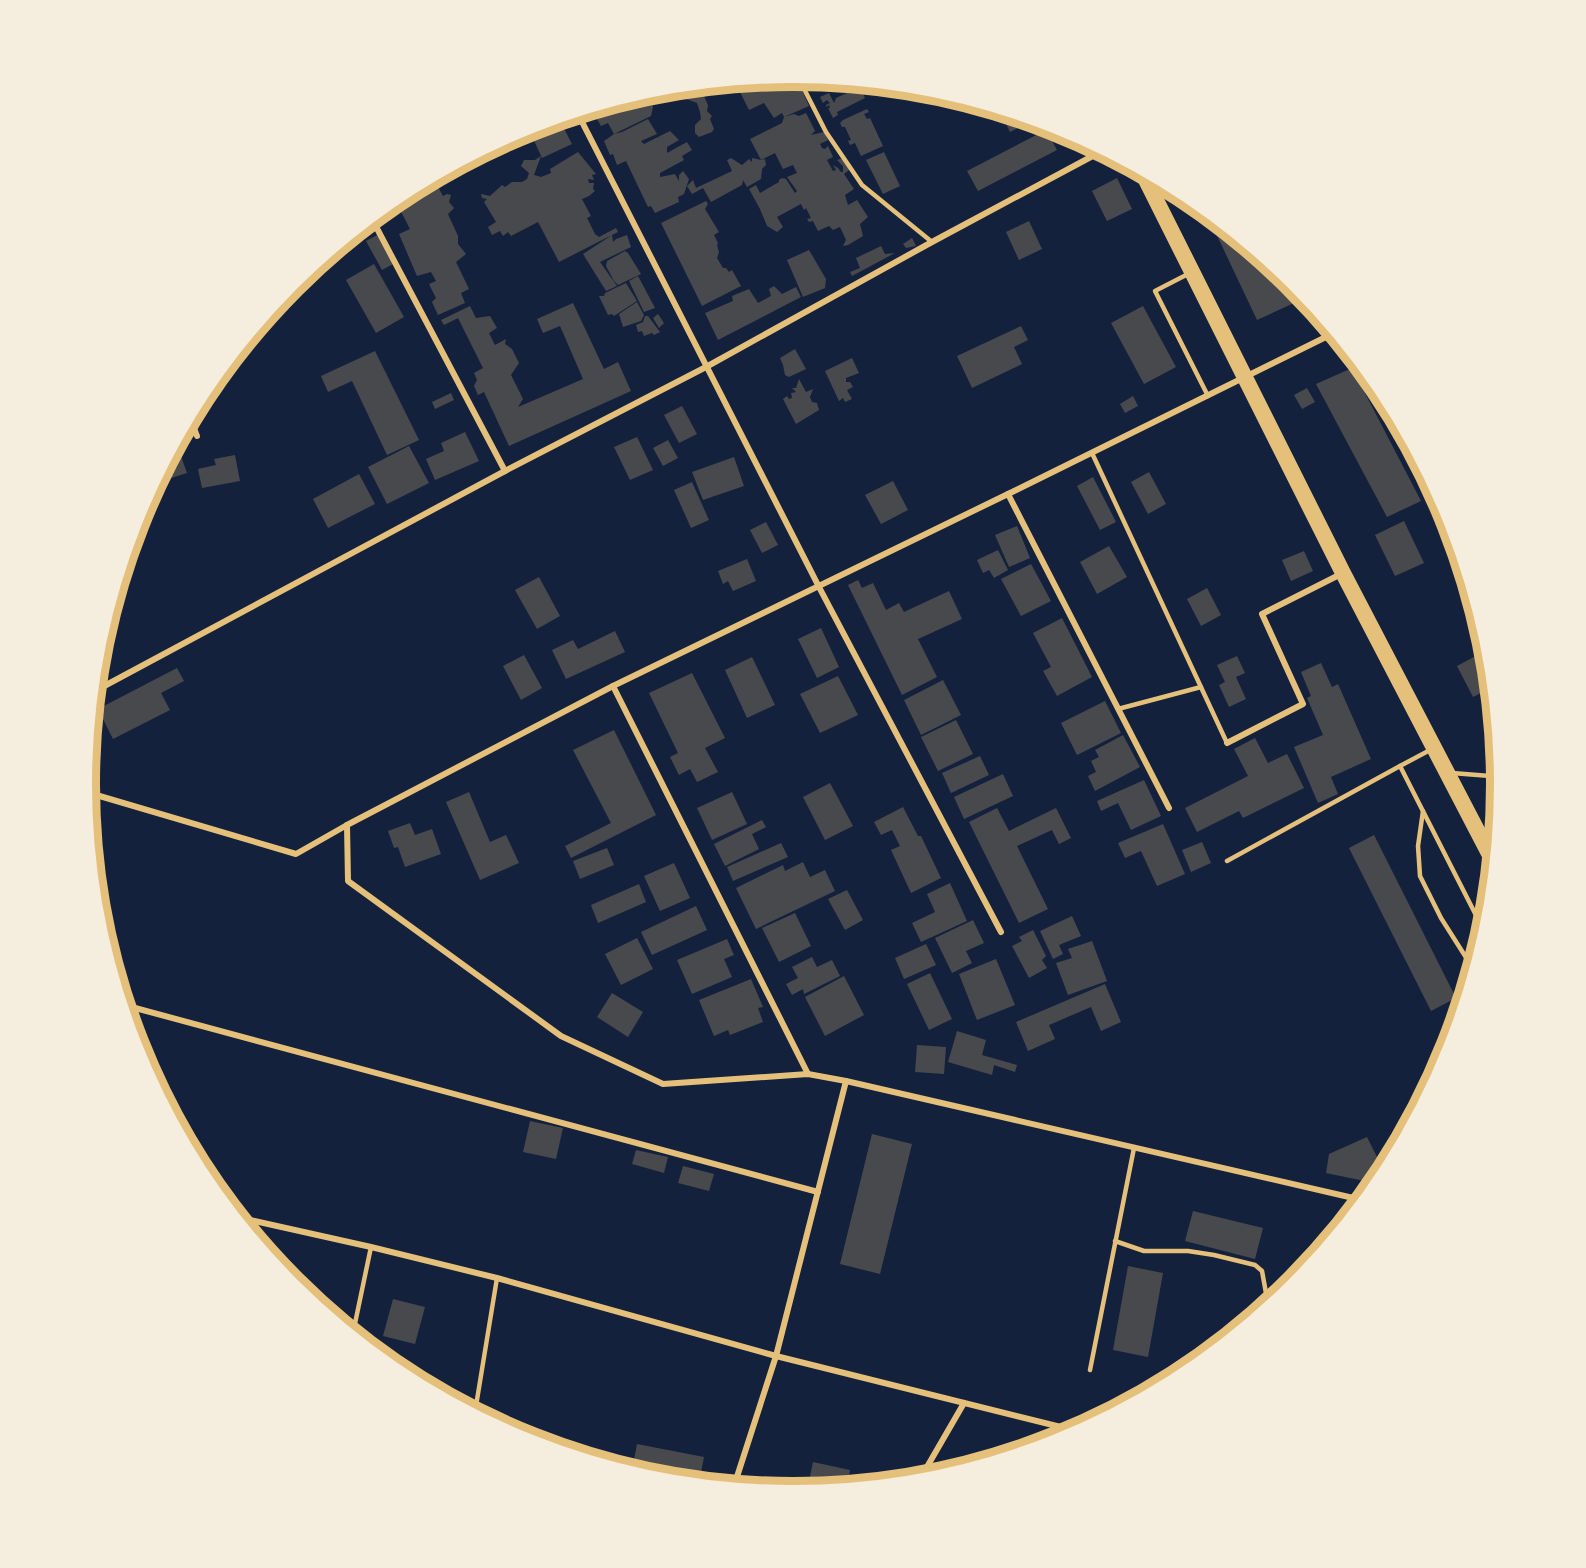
<svg xmlns="http://www.w3.org/2000/svg" width="1586" height="1568" font-family="'Alegreya Sans',sans-serif">
<style>
.building{fill:#48494c}
.lines{fill:none;stroke-linecap:round;stroke-linejoin:round}
.path{stroke:#e5c07b;stroke-width:3}
.service{stroke:#e5c07b;stroke-width:4.5}
.minor{stroke:#e5c07b;stroke-width:6}
.trunk{stroke:#e5c07b;stroke-width:16}
.rim{fill:none;stroke:#e5c07b;stroke-width:8}
</style>
<rect width="100%" height="100%" fill="#14213d"/>
<g class="building">
<polygon points="788,77 795,91 801,88 809,106 784,117 794,114 799,116 806,113 815,131 811,135 824,132 828,140 820,144 822,148 825,149 828,146 833,157 827,160 833,171 836,170 833,165 838,168 841,172 843,172 843,166 837,160 843,158 849,170 844,174 854,189 845,195 848,205 857,200 868,217 860,224 863,236 848,245 843,246 846,240 840,227 833,230 829,226 818,231 813,221 809,222 807,219 811,218 806,208 804,210 801,204 777,217 783,227 777,232 767,226 760,209 749,189 756,185 760,193 779,182 779,180 782,178 786,179 795,193 797,191 787,177 797,173 793,165 783,169 775,153 761,160 750,139 782,123 784,117 782,113 774,118 764,103 749,110 740,92 763,80"/>
<polygon points="710,85 706,87 709,92 704,96 708,105 707,111 712,116 710,119 714,129 712,132 699,137 695,133 695,125 701,119 700,112 697,103 681,97 677,88"/>
<polygon points="860,87 865,98 837,112 838,115 833,118 828,108 830,108 829,105 826,107 826,105 830,103 827,100 823,103 820,97 829,93 834,103 836,98"/>
<polygon points="649,92 653,107 651,116 614,134 622,132 648,119 657,134 641,141 644,144 670,131 679,140 667,147 667,153 687,142 692,150 682,156 684,160 660,173 660,177 675,174 679,181 679,175 683,171 689,179 684,194 678,197 679,202 655,213 651,206 648,207 626,161 617,165 613,154 610,155 604,141 614,134 608,123 601,126 597,119 605,115 601,107"/>
<polygon points="867,109 869,112 864,114 867,119 870,118 883,146 861,156 855,143 850,145 848,141 851,140 845,127 842,127 840,123 843,120"/>
<polygon points="1000,111 1032,121 1010,132"/>
<polygon points="559,119 572,144 542,158 531,134 536,132 534,127"/>
<polygon points="1046,130 1057,150 978,191 967,171"/>
<polygon points="578,152 596,174 592,175 594,180 588,179 589,183 594,183 593,189 595,191 589,196 582,199 591,216 587,218 595,234 599,237 616,228 618,232 612,235 613,242 616,239 627,235 631,247 600,262 617,286 606,291 583,254 612,235 559,262 538,222 511,236 508,232 503,236 500,231 492,235 488,227 496,222 484,202 487,199 482,198 481,194 490,196 502,185 505,187 512,182 522,182 527,179 529,173 521,166 524,160 535,160 541,156 534,175 541,177 551,173 550,169"/>
<polygon points="884,152 900,186 883,194 866,160"/>
<polygon points="731,158 742,165 749,159 752,162 752,158 761,160 765,159 766,165 762,169 761,179 747,187 743,180 742,185 711,202 703,188 692,194 687,186 693,180 696,188 732,171 727,160"/>
<polygon points="433,178 443,196 447,194 451,195 449,202 454,208 448,214 458,236 458,244 466,254 456,262 469,289 461,293 465,303 438,315 432,302 436,298 429,284 436,281 431,272 417,276 399,234 410,229 395,200 400,196"/>
<polygon points="1117,178 1132,209 1107,221 1092,191"/>
<polygon points="706,201 708,204 705,209 719,232 714,235 718,243 717,245 719,252 717,258 723,268 726,268 729,272 732,270 741,286 702,306 661,223"/>
<polygon points="1029,221 1042,249 1019,260 1006,232"/>
<polygon points="1220,223 1294,284 1305,298 1257,320 1213,227"/>
<polygon points="379,234 395,263 382,270 366,241"/>
<polygon points="912,238 916,246 906,248 903,244"/>
<polygon points="881,246 885,254 895,253 852,276 850,272 860,268 856,258"/>
<polygon points="809,250 826,279 825,288 803,297 787,260"/>
<polygon points="625,251 628,253 641,274 618,285 614,281 606,266 607,261"/>
<polygon points="374,264 404,317 376,333 346,280"/>
<polygon points="638,276 655,308 644,312 629,281"/>
<polygon points="626,283 637,301 614,316 612,314 608,315 599,296 604,296 605,293"/>
<polygon points="774,286 782,294 796,287 801,297 718,340 705,313 733,301 732,296 749,289 758,303 771,296 769,289"/>
<polygon points="637,302 644,315 641,321 623,327 619,314"/>
<polygon points="573,303 604,369 618,362 631,391 509,446 484,392 478,395 474,386 477,380 474,373 483,368 458,318 444,325 441,320 470,306 476,318 490,316 497,328 489,333 495,345 506,339 505,344 512,349 519,363 511,375 523,399 518,407 583,379 560,326 543,333 537,319"/>
<polygon points="1143,306 1176,367 1144,384 1111,323"/>
<polygon points="658,314 664,323 659,328 653,318"/>
<polygon points="645,316 648,316 660,332 654,335 652,333 644,336 642,331 638,332 636,325 643,322"/>
<polygon points="1021,326 1028,340 1014,347 1022,364 972,388 957,356"/>
<polygon points="795,349 806,369 789,377 785,375 783,365 780,358"/>
<polygon points="375,351 419,440 387,455 352,381 328,392 321,376"/>
<polygon points="852,358 859,373 846,378 846,382 850,382 853,387 847,390 852,399 845,402 843,398 839,401 825,371"/>
<polygon points="1352,368 1421,501 1387,517 1316,384"/>
<polygon points="799,379 806,392 813,389 810,397 812,402 817,403 819,410 796,424 783,399 787,396 789,399 792,398 791,393 796,392 792,388 796,388"/>
<polygon points="1307,388 1315,402 1302,409 1294,395"/>
<polygon points="451,393 454,400 435,409 432,402"/>
<polygon points="1133,396 1138,406 1125,413 1120,404"/>
<polygon points="682,406 697,434 679,443 664,415"/>
<polygon points="465,432 479,461 435,480 426,459 444,451 441,443"/>
<polygon points="637,437 653,470 630,480 614,447"/>
<polygon points="668,440 678,458 663,466 653,448"/>
<polygon points="176,445 177,445 187,473 159,482 158,479"/>
<polygon points="409,446 429,483 387,504 368,467"/>
<polygon points="235,455 240,481 202,488 198,469 216,465 214,459"/>
<polygon points="734,457 744,486 703,500 692,472"/>
<polygon points="1149,472 1166,504 1148,514 1131,482"/>
<polygon points="359,474 375,504 328,528 313,499"/>
<polygon points="1093,477 1116,522 1100,530 1077,486"/>
<polygon points="893,481 908,510 881,524 865,495"/>
<polygon points="692,482 709,520 691,528 674,490"/>
<polygon points="1404,521 1424,563 1395,576 1375,535"/>
<polygon points="766,522 778,545 762,553 750,530"/>
<polygon points="1017,526 1030,558 1009,567 995,535"/>
<polygon points="1109,546 1127,577 1097,594 1080,562"/>
<polygon points="998,550 1008,570 994,578 989,570 983,573 977,560"/>
<polygon points="1304,551 1313,571 1291,581 1282,560"/>
<polygon points="747,559 756,581 733,591 728,581 723,584 718,571"/>
<polygon points="1031,564 1051,601 1021,616 1001,579"/>
<polygon points="539,577 560,616 537,629 515,590"/>
<polygon points="858,580 862,588 873,583 886,610 899,603 904,612 949,591 962,619 918,639 937,677 902,695 848,585"/>
<polygon points="1207,588 1221,615 1201,626 1187,599"/>
<polygon points="1062,618 1092,677 1057,696 1043,671 1051,667 1033,633"/>
<polygon points="821,628 839,667 817,678 798,639"/>
<polygon points="615,631 625,652 566,679 552,650 573,640 578,649"/>
<polygon points="1485,651 1488,657 1491,688 1473,697 1457,666"/>
<polygon points="524,655 542,688 521,700 503,666"/>
<polygon points="1237,656 1245,673 1236,677 1246,699 1229,707 1219,685 1225,682 1217,665"/>
<polygon points="752,657 775,705 747,718 725,670"/>
<polygon points="1321,663 1332,687 1338,684 1371,759 1331,777 1338,794 1318,803 1294,747 1323,735 1307,698 1311,696 1301,672"/>
<polygon points="177,668 184,681 161,693 170,710 113,739 98,709"/>
<polygon points="692,673 725,738 705,748 718,772 697,782 690,769 679,775 670,757 678,753 649,693"/>
<polygon points="838,676 858,715 820,733 800,694"/>
<polygon points="943,680 961,715 921,735 904,700"/>
<polygon points="1105,701 1121,733 1077,755 1061,723"/>
<polygon points="956,720 973,754 938,771 921,737"/>
<polygon points="614,730 656,815 571,858 565,846 611,823 573,750"/>
<polygon points="1123,735 1140,767 1095,791 1088,776 1096,772 1091,761 1099,757 1095,750"/>
<polygon points="1255,738 1268,763 1287,754 1304,788 1243,818 1239,811 1197,832 1185,808 1248,776 1234,749"/>
<polygon points="980,756 989,775 951,793 942,773"/>
<polygon points="1003,774 1013,796 964,819 954,797"/>
<polygon points="1144,780 1161,816 1131,830 1118,803 1101,811 1097,801"/>
<polygon points="830,783 853,826 825,840 803,797"/>
<polygon points="469,792 490,842 506,835 519,863 480,880 446,802"/>
<polygon points="732,792 747,824 712,840 697,808"/>
<polygon points="903,807 918,836 921,836 941,878 911,893 891,850 900,846 892,830 881,835 874,822"/>
<polygon points="997,808 1009,831 1056,808 1071,838 1059,844 1052,830 1017,846 1048,909 1019,923 969,822"/>
<polygon points="762,820 766,827 752,834 759,849 725,866 714,844"/>
<polygon points="410,823 415,835 432,829 441,854 405,867 398,847 394,848 388,831"/>
<polygon points="1163,824 1185,874 1157,886 1141,851 1125,858 1118,843"/>
<polygon points="1374,835 1456,998 1431,1011 1349,848"/>
<polygon points="1202,842 1211,863 1191,872 1182,850"/>
<polygon points="781,843 788,857 733,881 727,867"/>
<polygon points="607,848 614,865 580,879 573,861"/>
<polygon points="803,862 810,877 825,870 835,891 756,929 736,888 783,865 785,871"/>
<polygon points="674,863 690,898 660,911 644,876"/>
<polygon points="950,883 967,921 921,942 912,923 935,912 927,894"/>
<polygon points="639,884 646,902 598,923 591,905"/>
<polygon points="847,890 863,920 845,930 828,899"/>
<polygon points="696,906 707,930 652,955 641,932"/>
<polygon points="795,913 811,946 779,962 762,928"/>
<polygon points="1072,916 1081,936 1059,945 1063,954 1053,959 1040,931"/>
<polygon points="973,920 984,943 966,951 972,963 952,973 935,938"/>
<polygon points="1033,930 1046,956 1042,960 1047,968 1029,978 1012,946 1022,941 1019,937"/>
<polygon points="637,938 653,969 621,985 605,954"/>
<polygon points="727,939 734,955 724,959 732,977 692,994 677,960"/>
<polygon points="1092,941 1107,981 1068,995 1056,963 1072,958 1068,949"/>
<polygon points="926,944 936,965 904,979 895,958"/>
<polygon points="812,957 817,967 832,960 840,976 804,994 803,989 792,995 786,984 798,978 792,967"/>
<polygon points="996,959 1015,1005 977,1020 959,974"/>
<polygon points="930,973 952,1019 929,1030 907,984"/>
<polygon points="844,976 864,1015 825,1036 805,997"/>
<polygon points="751,979 763,1007 758,1008 763,1022 730,1035 728,1030 714,1036 699,1000"/>
<polygon points="1105,984 1121,1022 1101,1031 1091,1007 1049,1025 1055,1039 1028,1051 1016,1022"/>
<polygon points="612,993 643,1012 628,1037 597,1017"/>
<polygon points="957,1031 986,1040 982,1055 1017,1065 1015,1072 994,1065 992,1075 948,1062"/>
<polygon points="917,1045 946,1047 944,1074 915,1072"/>
<polygon points="530,1121 563,1128 556,1159 523,1152"/>
<polygon points="872,1134 912,1144 880,1274 840,1264"/>
<polygon points="1367,1137 1380,1163 1374,1183 1326,1173 1329,1154"/>
<polygon points="636,1150 668,1157 664,1173 632,1164"/>
<polygon points="683,1166 714,1174 709,1191 678,1183"/>
<polygon points="1193,1211 1263,1228 1255,1259 1185,1241"/>
<polygon points="1128,1266 1163,1273 1148,1357 1113,1350"/>
<polygon points="283,1273 307,1279 304,1293 292,1284"/>
<polygon points="393,1299 425,1307 415,1344 383,1336"/>
<polygon points="637,1444 704,1457 699,1482 672,1480 632,1471"/>
<polygon points="813,1462 850,1470 847,1486 822,1489 808,1486"/>
</g>
<g class="lines">
<polyline class="path" points="1076,137 1082,149"/>
<g class="service">
<polyline points="798,77 826,132 862,185 932,242"/>
<polyline points="1190,273 1155,291 1208,396"/>
<polyline points="1092,453 1227,743"/>
<polyline points="1118,709 1201,687"/>
<polyline points="1432,749 1400,766 1484,931"/>
<polyline points="1452,773 1490,776 1500,778"/>
<polyline points="1423,811 1418,846 1420,876 1441,918 1467,959 1474,963"/>
<polyline points="1227,861 1400,766"/>
<polyline points="1115,1241 1144,1251 1188,1251 1214,1255 1255,1265 1262,1271 1268,1304"/>
<polyline points="353,1333 371,1247"/>
<polyline points="1090,1370 1134,1148"/>
<polyline points="475,1412 497,1278"/>
</g>
<g class="minor">
<polyline points="578,114 819,587 1001,932"/>
<polyline points="372,219 505,471"/>
<polyline points="190,418 197,436"/>
<polyline points="1008,494 1169,808"/>
<polyline points="613,686 808,1074"/>
<polyline points="95,691 505,471 706,367 932,242 1102,151"/>
<polyline points="1227,743 1303,704 1262,614 1343,573"/>
<polyline points="86,792 296,854 347,825 613,686 1008,494 1334,333"/>
<polyline points="347,825 348,881 561,1036 663,1084 808,1074 846,1081 1362,1200"/>
<polyline points="124,1005 818,1192"/>
<polyline points="237,1217 371,1247 497,1278 776,1356 1077,1431"/>
<polyline points="920,1479 964,1403"/>
<polyline points="734,1486 776,1356 846,1081"/>
</g>
<polyline class="trunk" points="1142,172 1343,573 1493,861"/>
</g>
<path d="M0 0H1586V1568H0ZM96 784a697 697 0 1 1 1394 0a697 697 0 1 1-1394 0Z" fill="#f5edde" fill-rule="evenodd"/>
<path class="rim" d="M96 784a697 697 0 1 1 1394 0a697 697 0 1 1-1394 0Z"/>
</svg>
